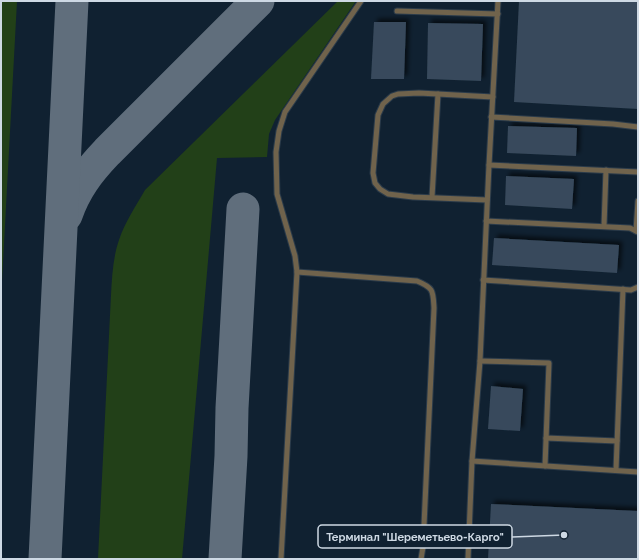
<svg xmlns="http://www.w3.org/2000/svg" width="639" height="560" font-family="Raleway,sans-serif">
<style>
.green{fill:#224018}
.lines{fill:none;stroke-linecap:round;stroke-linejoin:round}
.taxiway{stroke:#606e7c;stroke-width:33}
.building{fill:#37495b;filter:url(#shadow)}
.service-casing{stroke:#2b3b4a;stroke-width:7}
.service{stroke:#70634c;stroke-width:5}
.leader{fill:none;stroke:#ced9e4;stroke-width:1.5}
.callout-dot{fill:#ced9e4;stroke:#102131;stroke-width:1.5}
.callout{fill:#102131;stroke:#ced9e4;stroke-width:1.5}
.callout-label{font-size:11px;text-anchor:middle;font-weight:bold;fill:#ced9e4}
</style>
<defs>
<filter id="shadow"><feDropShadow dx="3.5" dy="-3.5" stdDeviation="2" flood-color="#0009"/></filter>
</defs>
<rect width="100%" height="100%" fill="#102131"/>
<g class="green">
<polygon points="1,1 17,1 1,300"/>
<path d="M338,1H356L275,120L269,134L267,157L217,158L182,559H98L111,295C112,277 113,257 119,240C125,222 136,206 145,190Z"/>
</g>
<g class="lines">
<g class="taxiway">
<path d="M66,215C75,189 88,172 107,152L258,1"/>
<polyline points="45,559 72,1"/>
<polyline points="225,559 231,456 232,408 243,209"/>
</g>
</g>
<g class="building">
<polygon points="519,1 638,1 638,109 514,102"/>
<polygon points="374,22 406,22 404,79 371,79"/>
<polygon points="428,23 483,24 481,81 427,79"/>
<polygon points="508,126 577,128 576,156 507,153"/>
<polygon points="506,176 574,179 572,209 505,205"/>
<polygon points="494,238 619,245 617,273 492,265"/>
<polygon points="491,386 523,389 520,431 488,429"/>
<polygon points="491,504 638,511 638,559 488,559"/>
</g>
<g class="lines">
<defs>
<g id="service">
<polyline points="498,1 489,165 480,361 472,461 638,472"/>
<polyline points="397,11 498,14"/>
<polyline points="491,117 613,124 638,127"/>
<polyline points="489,165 638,172"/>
<polyline points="432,197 438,94"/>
<polyline points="487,200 413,197 388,194 380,189 375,183 373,173 378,115 383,104 392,96 398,94 419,93 493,97"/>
<polyline points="486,221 630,228 638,232"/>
<polyline points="604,226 606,170"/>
<polyline points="636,231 638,201"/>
<path d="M297,272L417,281C434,288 433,291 434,308L423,547L421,559"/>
<polyline points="483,280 631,290 638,287"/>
<polyline points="480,361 549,363 545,466"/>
<polyline points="546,438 617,441"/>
<polyline points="616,470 623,289"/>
<polyline points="281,559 297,272 295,256 277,194 276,152 279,131 285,112 361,1"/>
<polyline points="468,559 472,461"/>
</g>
</defs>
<use href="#service" class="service-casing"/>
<use href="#service" class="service"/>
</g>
<path class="leader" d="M564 535L512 537"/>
<circle class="callout-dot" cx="564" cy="535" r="4"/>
<rect class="callout" x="318" y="525" width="194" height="23" rx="4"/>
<g class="callout-label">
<text x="415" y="541">Терминал "Шереметьево-Карго"</text>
</g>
<rect width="639" height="560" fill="none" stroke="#ced9e4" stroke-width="4"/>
</svg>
